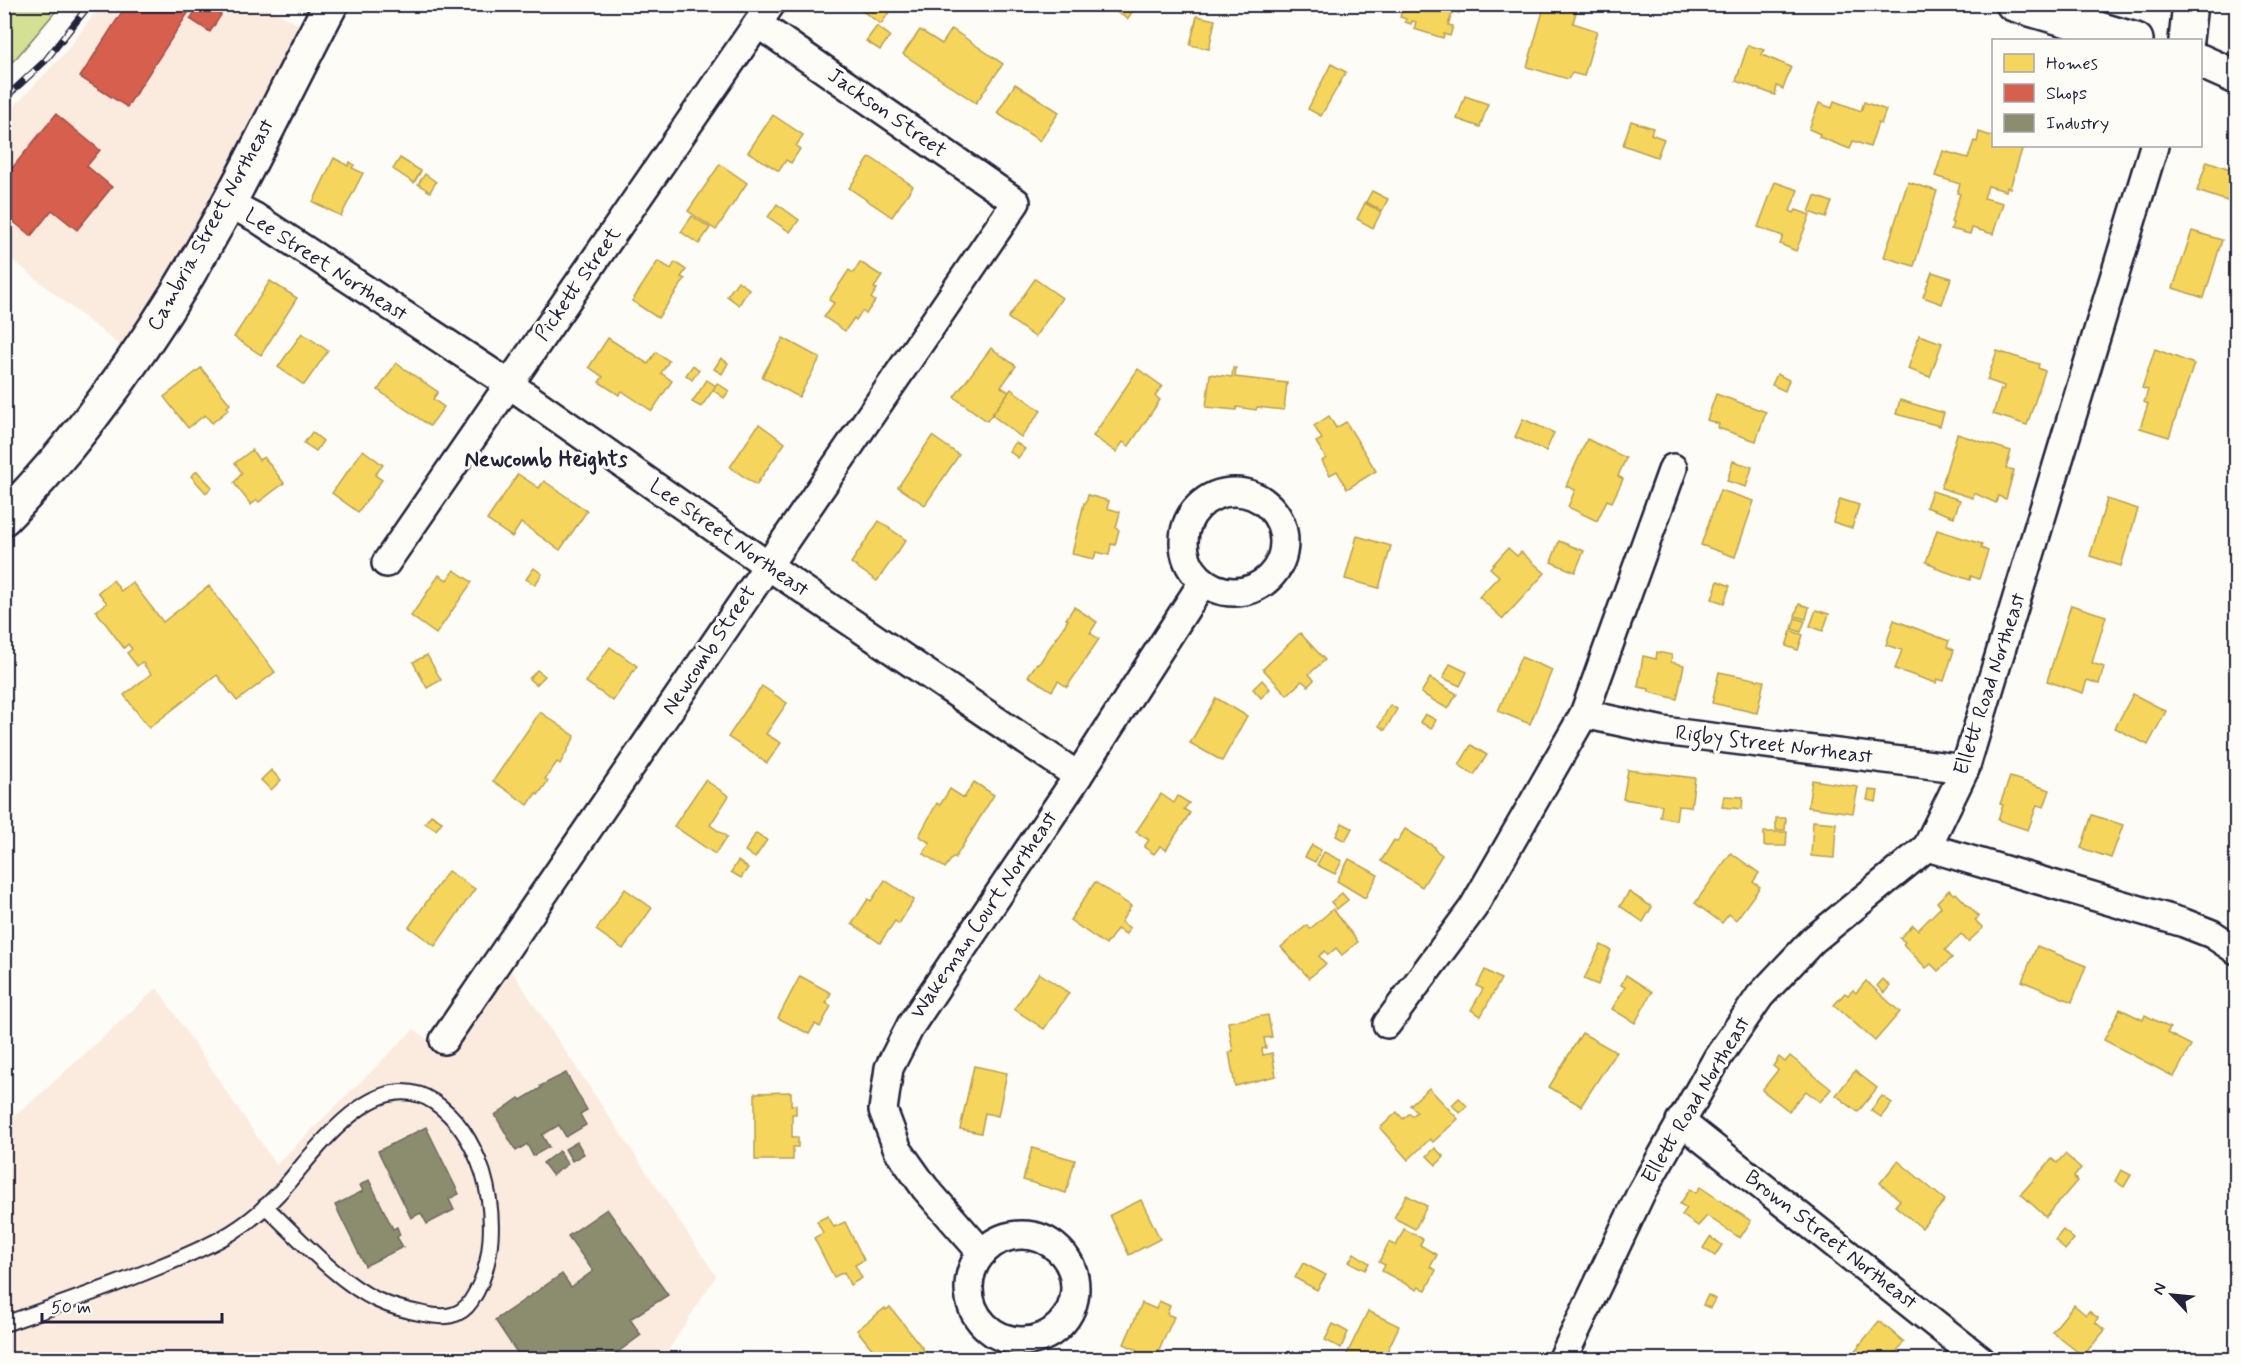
<svg xmlns="http://www.w3.org/2000/svg" width="2241" height="1364" font-family="Mynerve,sans-serif">
<style>
.built{fill:#fbebde}
.grass{fill:#d4e194;stroke:#7b8268;stroke-width:1.5}
.homes{fill:#f6d55c;stroke:#b69f52;stroke-width:1.5}
.shops{fill:#d6604d;stroke:#a04d48;stroke-width:1.5}
.industry{fill:#8c8c6e;stroke:#6c6c5f;stroke-width:1.5}
.lines{fill:none;stroke-linecap:round;stroke-linejoin:round}
.lane-casing{stroke:#22223b;stroke-width:18}
.street-casing{stroke:#22223b;stroke-width:32}
.secondary-casing{stroke:#22223b;stroke-width:38}
.lane{stroke:#fdfcf7;stroke-width:14}
.street{stroke:#fdfcf7;stroke-width:27}
.secondary{stroke:#fdfcf7;stroke-width:33}
.rail-casing{stroke:#22223b;stroke-width:7}
.rail{stroke:#fdfcf7;stroke-width:4.5;stroke-dasharray:14;stroke-linecap:butt}
.labels{text-anchor:middle;dominant-baseline:central;stroke-width:6;stroke-linejoin:round;paint-order:stroke}
.street-label{font-size:21px;fill:#22223b;stroke:#fdfcf7}
.neighbourhood-label{font-size:22px;font-weight:bold;fill:#22223b;stroke:#fdfcf7}
</style>
<rect width="100%" height="100%" fill="#fdfcf7"/>
<filter id="ink" filterUnits="userSpaceOnUse"><feTurbulence type="fractalNoise" baseFrequency=".0167" numOctaves="2"/><feDisplacementMap in="SourceGraphic" scale="12" xChannelSelector="R" yChannelSelector="G"/><feConvolveMatrix kernelMatrix="1 2 1 2 8 2 1 2 1" color-interpolation-filters="sRGB"/></filter>
<g filter="url(#ink)">
<g class="built">
<polygon points="101,5 263,5 302,26 259,113 190,243 124,349 5,254 4,117 64,54"/>
<polygon points="511,970 716,1276 663,1359 5,1359 4,1120 25,1108 157,988 276,1165 414,1029 448,1055"/>
</g>
<polygon class="grass" points="5,4 61,5 18,56 5,69"/>
<g class="homes">
<polygon points="852,4 895,4 881,24"/>
<polygon points="1102,4 1136,4 1128,19"/>
<polygon points="1404,4 1462,4 1459,13 1453,11 1448,25 1453,26 1450,36 1444,34 1443,38 1414,29 1416,22 1412,21 1411,24 1405,22 1406,19 1400,17"/>
<polygon points="1545,4 1576,12 1573,23 1597,31 1584,76 1572,73 1568,79 1527,67"/>
<polygon points="1197,16 1215,20 1209,49 1190,45"/>
<polygon points="877,26 890,36 880,50 866,41"/>
<polygon points="952,29 1003,64 976,103 903,54 920,30 942,44"/>
<polygon points="1748,45 1764,50 1762,55 1791,67 1783,89 1777,86 1775,95 1736,81"/>
<polygon points="1331,64 1346,72 1321,116 1308,109"/>
<polygon points="1015,84 1059,112 1040,141 997,113"/>
<polygon points="1465,96 1488,104 1480,127 1457,119"/>
<polygon points="1834,101 1861,111 1864,102 1886,110 1881,124 1878,123 1870,147 1853,141 1850,149 1819,137 1820,134 1809,129 1819,103 1832,108"/>
<polygon points="773,115 803,135 796,146 800,149 791,163 786,160 779,171 748,152"/>
<polygon points="1631,121 1653,128 1651,134 1664,139 1657,157 1623,145"/>
<polygon points="1979,132 1994,137 1994,146 2023,146 2010,188 2007,187 2006,191 1988,186 1984,198 2003,203 1993,234 1972,228 1970,234 1951,229 1953,223 1951,222 1960,194 1957,193 1960,184 1935,176 1943,151 1968,158 1974,141 1977,142"/>
<polygon points="870,157 913,186 892,217 849,188"/>
<polygon points="334,158 348,166 350,162 354,165 352,168 363,173 341,216 313,202"/>
<polygon points="400,158 421,171 414,183 393,169"/>
<polygon points="2207,161 2236,171 2236,204 2197,191"/>
<polygon points="720,164 747,183 716,230 688,211"/>
<polygon points="425,174 436,182 430,192 418,184"/>
<polygon points="1775,182 1798,190 1790,211 1794,213 1796,210 1810,215 1796,251 1780,244 1783,236 1758,227"/>
<polygon points="1908,182 1937,191 1914,266 1884,257"/>
<polygon points="1372,191 1388,199 1382,211 1366,202"/>
<polygon points="1815,196 1832,202 1826,218 1809,212"/>
<polygon points="1365,203 1381,212 1373,228 1357,219"/>
<polygon points="777,204 799,220 790,232 768,217"/>
<polygon points="692,216 710,228 699,244 681,232"/>
<polygon points="2192,231 2222,240 2204,298 2173,288"/>
<polygon points="658,261 671,269 675,262 686,270 681,277 685,279 658,318 632,301"/>
<polygon points="860,262 882,276 874,288 877,289 871,298 875,301 866,314 862,311 856,320 854,318 845,331 824,317 834,303 829,300 849,270 853,273"/>
<polygon points="1932,272 1951,278 1942,304 1923,297"/>
<polygon points="1035,279 1062,298 1035,337 1008,318"/>
<polygon points="270,281 297,298 261,355 234,337"/>
<polygon points="738,281 749,289 739,305 727,296"/>
<polygon points="302,333 328,351 304,385 278,367"/>
<polygon points="1919,335 1942,343 1930,377 1908,369"/>
<polygon points="608,338 648,364 656,352 669,361 661,373 672,381 652,411 622,391 619,395 599,382 603,377 589,367"/>
<polygon points="783,338 820,358 799,397 762,377"/>
<polygon points="991,348 1016,366 1001,387 1009,392 987,421 954,397"/>
<polygon points="2155,349 2194,364 2169,437 2140,428 2148,404 2144,402 2148,390 2142,388"/>
<polygon points="1997,351 2039,364 2038,368 2045,371 2027,425 1993,414 2001,389 2003,390 2004,386 1987,380"/>
<polygon points="721,358 728,363 722,374 714,369"/>
<polygon points="396,363 438,392 433,399 444,407 430,426 378,390"/>
<polygon points="693,365 699,370 692,380 686,375"/>
<polygon points="201,368 230,404 227,407 229,409 212,423 205,415 188,428 164,397"/>
<polygon points="1233,368 1236,368 1235,377 1287,383 1284,410 1257,407 1256,410 1237,407 1236,410 1206,407 1210,374 1232,377"/>
<polygon points="1138,369 1162,386 1155,396 1160,400 1129,446 1123,442 1116,452 1093,436"/>
<polygon points="1777,374 1789,380 1785,391 1772,385"/>
<polygon points="707,380 716,386 701,407 692,402"/>
<polygon points="717,383 729,391 724,398 713,390"/>
<polygon points="1011,389 1041,411 1021,437 992,415"/>
<polygon points="1716,394 1766,412 1756,441 1718,428 1719,424 1707,420"/>
<polygon points="1900,400 1944,413 1940,426 1896,414"/>
<polygon points="1329,416 1336,428 1346,422 1376,471 1347,489 1337,471 1330,475 1322,461 1326,458 1316,442 1322,439 1314,426"/>
<polygon points="1523,419 1554,433 1546,451 1515,437"/>
<polygon points="759,424 785,443 756,485 730,467"/>
<polygon points="312,432 323,441 316,451 304,443"/>
<polygon points="1957,434 2011,451 2006,468 2014,470 2006,499 1998,496 1996,503 1974,493 1973,498 1941,488"/>
<polygon points="932,436 959,455 925,505 898,487"/>
<polygon points="1587,439 1626,458 1618,476 1623,479 1612,502 1607,500 1597,521 1568,507 1575,490 1566,486"/>
<polygon points="1015,442 1025,449 1018,458 1009,451"/>
<polygon points="252,450 259,460 264,457 284,483 259,502 257,500 251,505 234,483 242,473 235,463"/>
<polygon points="363,450 383,465 375,475 382,480 358,512 332,493"/>
<polygon points="1733,461 1752,467 1746,487 1727,481"/>
<polygon points="197,471 212,487 206,493 191,476"/>
<polygon points="518,474 539,488 544,481 587,511 560,550 521,523 512,537 487,520"/>
<polygon points="1720,490 1754,501 1735,557 1701,545"/>
<polygon points="1932,491 1960,500 1954,517 1926,507"/>
<polygon points="1088,495 1109,501 1107,508 1120,512 1116,528 1119,530 1115,545 1111,544 1109,555 1096,552 1094,559 1072,554 1084,503 1086,503"/>
<polygon points="1840,499 1859,505 1852,528 1833,522"/>
<polygon points="2107,499 2138,509 2121,566 2090,556"/>
<polygon points="879,521 906,540 877,581 851,563"/>
<polygon points="1937,530 1982,544 1981,548 1988,551 1979,579 1971,576 1970,580 1935,568 1936,566 1926,562"/>
<polygon points="1357,536 1391,546 1379,588 1345,579"/>
<polygon points="1559,541 1584,551 1575,572 1551,562"/>
<polygon points="1508,548 1517,556 1521,552 1545,573 1503,619 1479,597 1499,576 1490,568"/>
<polygon points="534,568 542,574 535,585 526,579"/>
<polygon points="454,570 472,582 436,634 411,616 439,575 447,580"/>
<polygon points="113,580 121,591 132,582 163,622 209,586 275,672 237,701 217,675 149,728 124,695 151,674 142,662 137,666 127,653 132,649 128,644 124,648 96,611 107,603 98,592"/>
<polygon points="1718,581 1730,586 1724,603 1712,599"/>
<polygon points="1799,604 1809,607 1806,619 1795,616"/>
<polygon points="2071,605 2106,616 2092,663 2104,667 2099,684 2087,680 2083,693 2047,681"/>
<polygon points="1074,607 1097,622 1090,633 1099,639 1067,687 1058,681 1052,691 1028,676 1037,663 1039,664 1068,620 1066,619"/>
<polygon points="1816,610 1829,614 1823,631 1810,626"/>
<polygon points="1795,618 1805,621 1801,632 1792,629"/>
<polygon points="1894,620 1949,641 1947,647 1954,650 1944,681 1937,679 1936,683 1895,669 1902,650 1886,645"/>
<polygon points="1791,631 1803,635 1798,650 1786,646"/>
<polygon points="1300,633 1325,660 1309,674 1314,680 1308,686 1302,681 1287,695 1263,669"/>
<polygon points="610,647 637,666 613,701 586,682"/>
<polygon points="1657,652 1672,655 1671,662 1684,665 1677,699 1649,692 1649,689 1638,687 1643,656 1656,659"/>
<polygon points="427,655 441,680 427,688 413,662"/>
<polygon points="1521,657 1552,670 1530,724 1498,711"/>
<polygon points="1450,664 1467,672 1460,686 1443,678"/>
<polygon points="537,670 545,676 536,685 529,679"/>
<polygon points="1719,672 1764,681 1757,713 1712,703"/>
<polygon points="1430,678 1457,694 1448,709 1421,693"/>
<polygon points="1262,680 1270,689 1261,698 1253,689"/>
<polygon points="762,686 787,703 766,734 781,743 767,763 728,737"/>
<polygon points="2133,694 2166,711 2148,745 2115,728"/>
<polygon points="1216,698 1247,716 1222,761 1190,743"/>
<polygon points="1390,705 1397,709 1385,730 1379,726"/>
<polygon points="540,712 575,736 560,764 557,762 545,779 548,781 538,795 536,793 528,805 493,781"/>
<polygon points="1425,714 1436,720 1431,729 1420,722"/>
<polygon points="1471,745 1487,755 1474,775 1459,765"/>
<polygon points="271,770 281,780 271,790 261,780"/>
<polygon points="1628,770 1695,778 1691,807 1678,806 1676,820 1660,817 1662,805 1623,799"/>
<polygon points="2010,777 2050,790 2044,807 2037,805 2028,830 1998,820 2003,805 2000,804"/>
<polygon points="705,780 729,796 710,825 727,837 715,854 674,826"/>
<polygon points="1812,780 1858,787 1853,813 1808,807"/>
<polygon points="974,782 994,795 955,858 953,857 945,868 923,853 930,843 919,836 937,803 940,805 950,789 964,798"/>
<polygon points="1869,790 1878,791 1876,802 1867,800"/>
<polygon points="1161,794 1174,803 1178,796 1189,803 1184,809 1190,813 1166,850 1160,846 1154,854 1144,847 1149,840 1136,832"/>
<polygon points="1724,796 1743,797 1742,809 1722,807"/>
<polygon points="431,815 442,822 436,830 425,823"/>
<polygon points="2092,815 2123,825 2111,858 2081,848"/>
<polygon points="1776,818 1786,818 1785,830 1776,830"/>
<polygon points="1813,821 1836,823 1834,858 1811,856"/>
<polygon points="1342,823 1352,828 1345,841 1336,836"/>
<polygon points="1405,829 1435,847 1434,849 1442,855 1422,887 1381,861 1394,840 1397,842"/>
<polygon points="1764,832 1787,832 1786,846 1764,846"/>
<polygon points="756,833 767,840 755,858 745,851"/>
<polygon points="1312,845 1321,850 1315,862 1305,857"/>
<polygon points="1324,852 1342,861 1335,874 1317,865"/>
<polygon points="1731,853 1759,873 1753,882 1760,887 1736,920 1729,914 1722,923 1695,903"/>
<polygon points="1349,859 1378,875 1365,898 1337,881"/>
<polygon points="738,861 748,868 741,878 731,872"/>
<polygon points="448,871 475,889 435,946 409,927"/>
<polygon points="885,880 914,900 899,924 895,921 880,943 852,924 868,899 871,901"/>
<polygon points="1095,882 1131,906 1121,922 1130,928 1126,934 1117,929 1106,945 1070,920"/>
<polygon points="625,889 652,908 623,949 596,930"/>
<polygon points="1949,890 1954,895 1956,893 1979,917 1975,920 1983,928 1968,942 1961,934 1945,950 1952,958 1938,971 1931,964 1926,968 1903,944 1905,942 1900,938 1913,925 1918,930 1941,907 1937,902"/>
<polygon points="1629,892 1652,907 1643,922 1620,906"/>
<polygon points="1342,893 1348,900 1337,909 1331,902"/>
<polygon points="1333,909 1358,942 1342,955 1336,948 1328,955 1325,951 1319,956 1326,964 1309,978 1281,947 1307,925 1310,929"/>
<polygon points="1601,945 1611,950 1598,985 1584,979"/>
<polygon points="2037,946 2086,966 2072,1002 2022,981"/>
<polygon points="1485,970 1501,979 1481,1016 1471,1010 1483,989 1477,986"/>
<polygon points="1039,973 1069,993 1044,1029 1014,1009"/>
<polygon points="1626,975 1652,992 1635,1023 1612,1009 1625,987 1621,985"/>
<polygon points="800,976 831,993 826,1003 831,1006 820,1027 815,1024 809,1034 778,1018"/>
<polygon points="1883,979 1890,986 1884,993 1877,986"/>
<polygon points="1866,981 1900,1012 1875,1041 1834,1005 1845,993 1848,995 1853,990 1856,993"/>
<polygon points="2120,1009 2143,1020 2145,1015 2170,1028 2167,1033 2191,1045 2174,1077 2104,1040"/>
<polygon points="1268,1015 1272,1037 1264,1038 1266,1048 1262,1049 1263,1055 1272,1053 1276,1076 1235,1086 1229,1052 1233,1051 1228,1022"/>
<polygon points="1582,1033 1616,1052 1581,1106 1549,1087"/>
<polygon points="1790,1056 1831,1089 1820,1102 1806,1091 1789,1111 1762,1090 1778,1070 1773,1066 1779,1057 1785,1062"/>
<polygon points="974,1066 1007,1073 998,1116 985,1113 981,1133 960,1129"/>
<polygon points="1855,1071 1877,1088 1858,1112 1836,1095"/>
<polygon points="1429,1088 1458,1119 1433,1142 1430,1139 1408,1160 1380,1128 1397,1112 1403,1119 1410,1113 1412,1116 1417,1112 1410,1105"/>
<polygon points="791,1092 791,1105 796,1105 796,1114 792,1114 792,1137 798,1137 798,1147 793,1147 793,1160 755,1160 755,1093"/>
<polygon points="1882,1096 1892,1103 1881,1117 1871,1110"/>
<polygon points="1459,1098 1467,1106 1460,1113 1452,1105"/>
<polygon points="1032,1148 1075,1160 1066,1193 1023,1180"/>
<polygon points="1435,1148 1444,1157 1436,1165 1427,1156"/>
<polygon points="2065,1154 2081,1168 2074,1177 2077,1181 2046,1217 2021,1194 2052,1159 2057,1163"/>
<polygon points="1898,1161 1945,1200 1922,1228 1895,1206 1900,1200 1880,1183"/>
<polygon points="2121,1170 2131,1175 2124,1187 2115,1181"/>
<polygon points="1700,1187 1751,1221 1740,1238 1707,1216 1698,1226 1682,1215 1687,1208 1680,1204 1690,1189 1696,1193"/>
<polygon points="1406,1195 1427,1206 1415,1229 1394,1218"/>
<polygon points="1141,1200 1160,1239 1129,1255 1110,1215"/>
<polygon points="828,1216 834,1227 845,1222 864,1260 855,1265 862,1278 850,1285 844,1272 834,1277 814,1238 823,1233 817,1221"/>
<polygon points="1404,1229 1423,1239 1420,1245 1437,1255 1430,1267 1436,1270 1426,1290 1419,1287 1417,1290 1382,1271 1385,1265 1379,1262 1389,1242 1396,1246"/>
<polygon points="2063,1230 2074,1239 2065,1250 2055,1240"/>
<polygon points="1710,1237 1722,1245 1715,1256 1703,1248"/>
<polygon points="1354,1253 1369,1263 1365,1270 1349,1262"/>
<polygon points="1303,1263 1326,1275 1317,1290 1295,1278"/>
<polygon points="1708,1295 1715,1299 1710,1308 1703,1305"/>
<polygon points="1159,1301 1170,1306 1167,1314 1174,1317 1156,1357 1149,1354 1147,1360 1137,1360 1134,1358 1137,1350 1124,1344 1142,1303 1156,1309"/>
<polygon points="2074,1305 2086,1315 2089,1311 2098,1318 2095,1322 2105,1330 2083,1356 2052,1332"/>
<polygon points="890,1307 928,1355 925,1360 865,1360 863,1358 873,1350 857,1330 885,1308 886,1310"/>
<polygon points="1368,1311 1399,1326 1383,1360 1344,1360"/>
<polygon points="1879,1321 1904,1342 1891,1360 1863,1360 1854,1352"/>
<polygon points="1333,1324 1348,1332 1341,1348 1325,1340"/>
</g>
<g class="shops">
<polygon points="127,4 194,4 127,107 80,77"/>
<polygon points="200,4 205,4 221,15 210,32 190,19"/>
<polygon points="56,114 100,150 87,166 112,187 77,230 52,210 31,236 4,214 4,178"/>
</g>
<g class="industry">
<polygon points="566,1073 587,1110 580,1114 586,1125 566,1137 559,1125 542,1135 549,1147 533,1156 527,1144 516,1151 495,1115 519,1098 521,1100 541,1088 540,1086"/>
<polygon points="426,1127 459,1194 449,1199 454,1210 427,1224 421,1213 411,1218 378,1151"/>
<polygon points="577,1142 584,1154 572,1161 565,1149"/>
<polygon points="559,1151 568,1164 552,1175 543,1163"/>
<polygon points="369,1180 393,1229 397,1227 400,1235 397,1237 403,1247 365,1266 335,1205 363,1191 360,1185"/>
<polygon points="607,1209 668,1295 630,1319 641,1335 607,1360 522,1360 495,1320 562,1274 571,1287 593,1271 568,1236"/>
</g>
<g class="lines">
<defs>
<path id="lane" d="M4,1324C56,1306 106,1289 156,1268C181,1258 208,1247 231,1233C249,1222 266,1207 280,1192C314,1154 374,1062 434,1102C458,1118 474,1146 483,1173C495,1213 495,1265 471,1301C460,1318 443,1318 424,1314C408,1311 392,1307 377,1300C338,1282 297,1236 265,1206"/>
<g id="street">
<polyline points="228,203 255,217 509,384 767,565 1078,776"/>
<circle cx="1234" cy="542" r="50"/>
<polyline points="386,563 771,4"/>
<polyline points="1584,714 1663,731 1965,769"/>
<polyline points="1927,847 2184,923 2212,934 2236,950"/>
<polyline points="1387,1024 1473,908 1584,714 1673,468"/>
<polyline points="444,1040 1016,202 758,24"/>
<polyline points="1680,1121 1981,1360"/>
<circle cx="1022" cy="1288" r="53"/>
<polyline points="982,1253 925,1188 898,1150 883,1110 889,1068 911,1025 1078,776 1203,582"/>
<polyline points="1562,1360 1641,1193 1718,1057 1760,996 1813,940 1927,847 1965,769 2154,146"/>
</g>
<g id="secondary">
<polyline points="2013,4 2136,40"/>
<polyline points="2186,40 2190,4"/>
<polyline points="2200,61 2236,77"/>
<path d="M4,518C86,434 154,337 211,235C254,160 290,81 331,4"/>
</g>
</defs>
<use href="#lane" class="lane-casing"/>
<use href="#street" class="street-casing"/>
<use href="#secondary" class="secondary-casing"/>
<use href="#lane" class="lane"/>
<use href="#street" class="street"/>
<use href="#secondary" class="secondary"/>
<defs>
<polyline id="rail" points="4,99 45,61 90,4"/>
</defs>
<use href="#rail" class="rail-casing"/>
<use href="#rail" class="rail"/>
</g>
</g>
<g class="labels">
<g class="street-label">
<text transform="translate(887 113) rotate(35)">Jackson Street</text>
<text transform="translate(211 225) rotate(-61)">Cambria Street Northeast</text>
<text transform="translate(326 265) rotate(33)">Lee Street Northeast</text>
<text transform="translate(578 284) rotate(-55)">Pickett Street</text>
<text transform="translate(729 538) rotate(35)">Lee Street Northeast</text>
<text transform="translate(709 650) rotate(-56)">Newcomb Street</text>
<text transform="translate(1990 684) rotate(-72)">Ellett Road Northeast</text>
<text transform="translate(1774 745) rotate(7)">Rigby Street Northeast</text>
<text transform="translate(984 915) rotate(-56)">Wakeman Court Northeast</text>
<text transform="translate(1696 1100) rotate(-59)">Ellett Road Northeast</text>
<text transform="translate(1831 1240) rotate(38)">Brown Street Northeast</text>
</g>
<g class="neighbourhood-label">
<text x="546" y="460">Newcomb Heights</text>
</g>
</g>
<rect width="2241" height="1364" fill="none" stroke="#fdfcf7" stroke-width="24"/>
<rect x="12" y="12" width="2217" height="1340" fill="none" stroke="#22223b" stroke-width="2" filter="url(#ink)"/>
<rect x="1992" y="39" width="210" height="108" fill="#fdfcf7" stroke="#a5a5ac" stroke-width="1.5"/>
<rect x="2004" y="54" width="30" height="18" fill="#f6d55c" stroke="#a5a5ac" stroke-width="1.5"/>
<text x="2046" y="69" font-size="18" fill="#22223b">Homes</text>
<rect x="2004" y="84" width="30" height="18" fill="#d6604d" stroke="#a5a5ac" stroke-width="1.5"/>
<text x="2046" y="99" font-size="18" fill="#22223b">Shops</text>
<rect x="2004" y="114" width="30" height="18" fill="#8c8c6e" stroke="#a5a5ac" stroke-width="1.5"/>
<text x="2046" y="129" font-size="18" fill="#22223b">Industry</text>
<g transform="translate(2172 1295) rotate(296)" stroke="#fdfcf7" stroke-width="4.5" paint-order="stroke">
<path d="M0-4.5L10 22L0 15L-10 22Z" fill="#22223b"/>
<text y="-9" font-size="16" font-weight="bold" text-anchor="middle" fill="#22223b">N</text>
</g>
<path d="M42 1313v9h180v-9" fill="none" stroke="#22223b" stroke-width="3"/>
<text x="51" y="1313" font-size="18" fill="#22223b" stroke="#fdfcf7" stroke-width="4.5" paint-order="stroke">50 m</text>
</svg>
